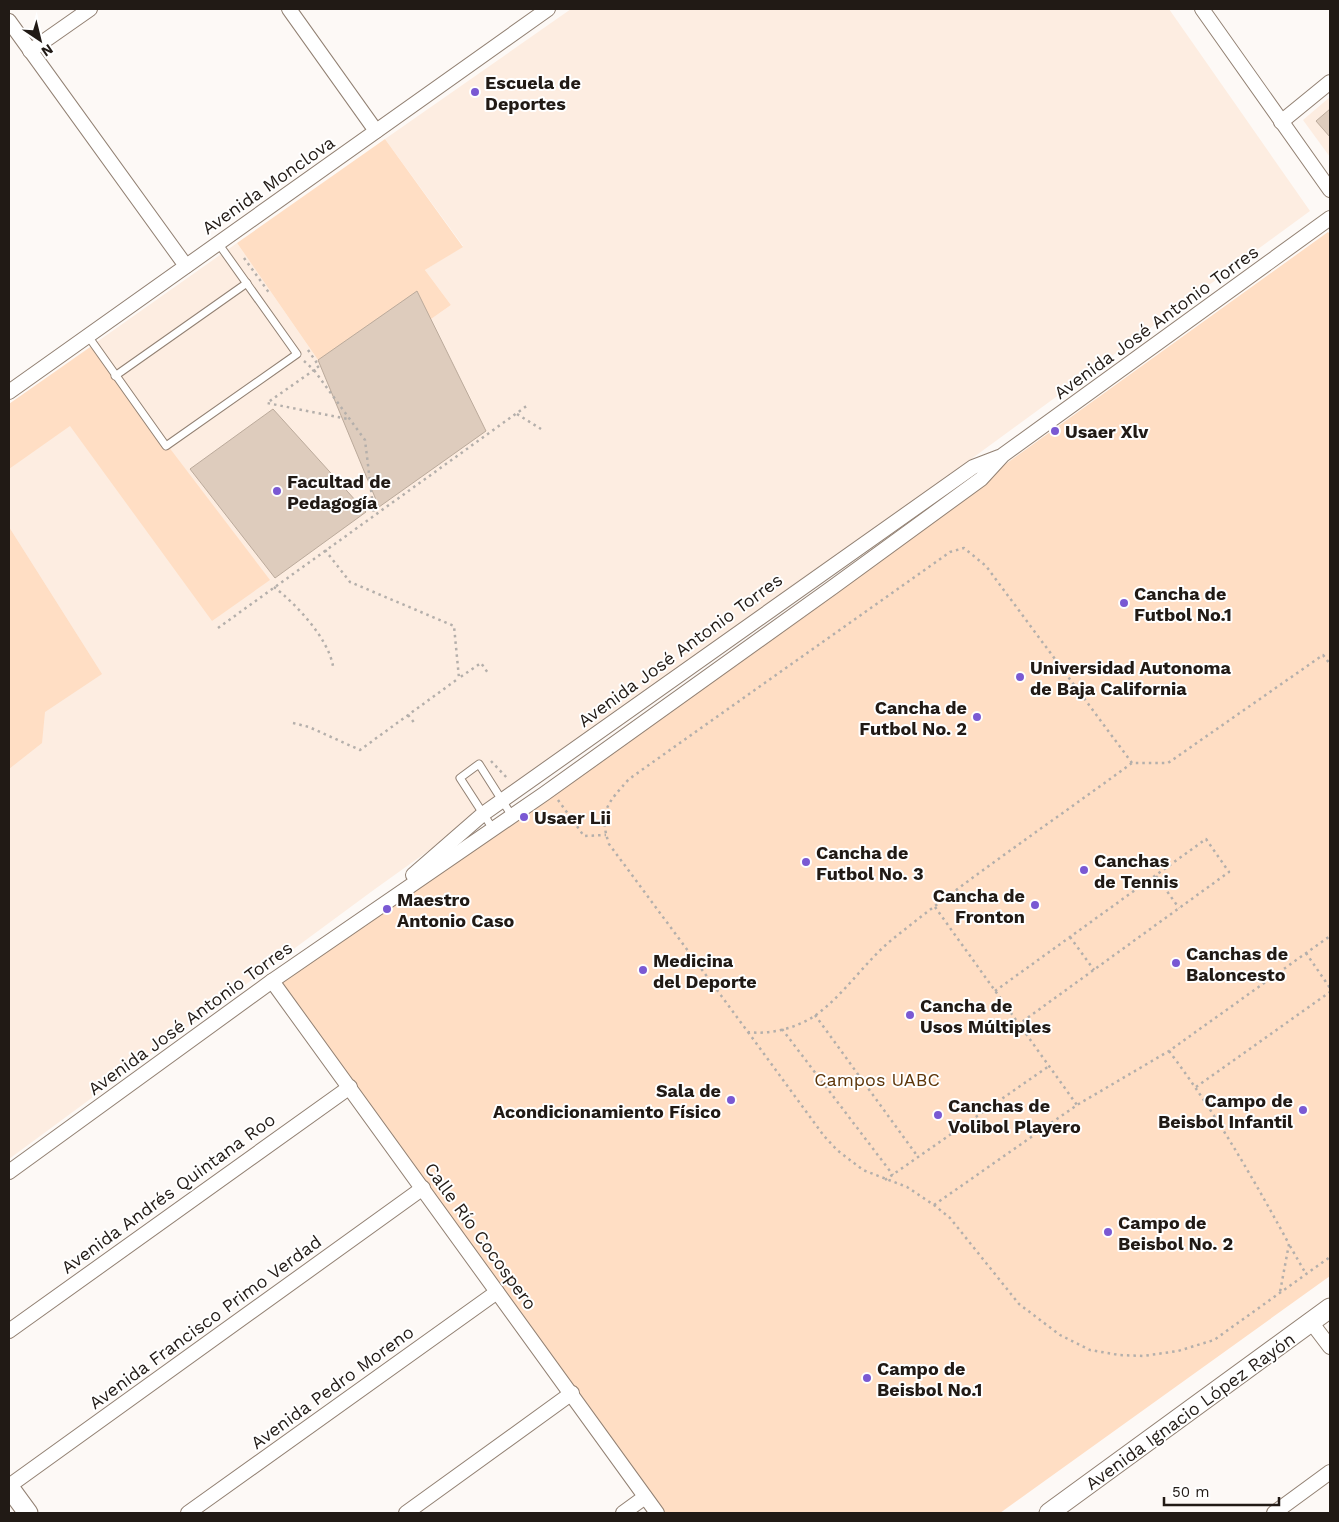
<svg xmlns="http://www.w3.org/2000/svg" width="1339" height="1522" font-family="'Work Sans',sans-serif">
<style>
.built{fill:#fdede1}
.green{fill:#ffdec4}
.building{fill:#deccbd;stroke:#bbaa9b}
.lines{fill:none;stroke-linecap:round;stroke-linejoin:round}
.lane-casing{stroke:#928173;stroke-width:9}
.street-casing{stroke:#928173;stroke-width:16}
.secondary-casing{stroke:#928173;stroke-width:21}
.path{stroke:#b4afab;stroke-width:2.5;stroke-dasharray:2.5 4;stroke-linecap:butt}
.lane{stroke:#fff;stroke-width:7}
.street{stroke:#fff;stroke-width:14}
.secondary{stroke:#fff;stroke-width:19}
.poi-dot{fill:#7a59d3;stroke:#fff;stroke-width:2}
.labels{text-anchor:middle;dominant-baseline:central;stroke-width:4;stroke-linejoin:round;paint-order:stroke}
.poi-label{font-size:18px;font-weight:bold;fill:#211a15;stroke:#fff;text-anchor:start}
.street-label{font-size:18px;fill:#211a15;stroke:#fff}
.park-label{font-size:18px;fill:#5d3509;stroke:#fff}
</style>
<rect width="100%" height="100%" fill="#fdf9f6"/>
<g class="built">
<polygon points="571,9 1169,9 1310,211 739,629 375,889 9,1159 9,404 237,243 336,386 451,305 425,270 463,246 385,139"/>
<polygon points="1330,97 1330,157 1303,120"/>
</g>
<g class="green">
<polygon points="385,139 463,247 425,270 451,305 336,386 237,243"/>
<polygon points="1328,232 1330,234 1330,1276 1000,1513 665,1513 274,982 779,627"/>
<polygon points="92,346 270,580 212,621 70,426 9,469 9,404"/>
<polygon points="9,527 102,674 45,712 42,743 9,769"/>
</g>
<g class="building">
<polygon points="1330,109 1330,137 1316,121"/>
<polygon points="417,291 486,431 379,507 318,360"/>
<polygon points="273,409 366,512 275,578 190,469"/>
</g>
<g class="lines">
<defs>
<g id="lane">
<polyline points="88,336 166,446 297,354 218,243"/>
<polyline points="115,376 247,283"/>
<polyline points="493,829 460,778 479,764 512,816"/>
</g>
<g id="street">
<polyline points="289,9 376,131"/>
<polyline points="1202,9 1330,190"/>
<polyline points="9,21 186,266"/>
<polyline points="30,51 90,9"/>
<polyline points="1281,122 1330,82"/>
<polyline points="9,392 548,9"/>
<polyline points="413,875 483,814 973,467 999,457"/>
<polyline points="272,981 657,1513"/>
<polyline points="9,1172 272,981 544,794 833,587 981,479 1003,455 1330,218"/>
<polyline points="1311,1322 1330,1347"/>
<polyline points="9,1331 350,1087"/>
<polyline points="9,1486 423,1188"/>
<polyline points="188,1513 497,1292"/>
<polyline points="406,1513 572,1393"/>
<polyline points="623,1513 645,1497"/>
<polyline points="1274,1513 1330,1472"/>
</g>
<g id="secondary">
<polyline points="9,1487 28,1513"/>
<polyline points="1049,1513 1330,1308"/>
</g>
</defs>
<use href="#lane" class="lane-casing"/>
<use href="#street" class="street-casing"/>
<use href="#secondary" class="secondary-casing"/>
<g class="path">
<polyline points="244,258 270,294"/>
<polyline points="308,350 319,366 314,370 365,440 374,515"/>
<polyline points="304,361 314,370 267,403 348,419"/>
<polyline points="517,414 541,429"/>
<polyline points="325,550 350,582 454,626 459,678 481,663 488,673"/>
<path d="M274,587C296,604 328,638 333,666"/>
<polyline points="218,628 528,405"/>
<polyline points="408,715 416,725"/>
<polyline points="293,723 309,727 360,750 459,678"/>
<polyline points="491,761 508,779"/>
<path d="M1132,763L986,566L964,548L950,552L629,779C608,803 598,811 609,844L748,1032C770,1035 797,1028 816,1015C846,993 866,960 894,938C971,876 1053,821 1132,763H1168L1323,655L1330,664"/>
<polyline points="558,800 584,836 606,835"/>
<polyline points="1156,876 1179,908"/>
<polyline points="935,907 1077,1105"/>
<polyline points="1070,937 1094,970"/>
<polyline points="1306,953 1330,988"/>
<polyline points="995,991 1206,839 1229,872 1019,1024"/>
<polyline points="815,1015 918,1157"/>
<polyline points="782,1029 893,1175"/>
<polyline points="748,1032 824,1136 837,1150 863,1170 907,1187 934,1205 950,1218 1019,1304 1060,1335 1090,1350 1119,1355 1143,1356 1178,1351 1214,1340 1330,1257"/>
<path d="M1169,1051C1215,1112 1253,1178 1289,1244L1280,1292"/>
<polyline points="1196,1087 1330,992"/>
<polyline points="885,1180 1049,1066"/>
<polyline points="934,1205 1077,1105 1169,1051 1330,936"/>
<polyline points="1290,1246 1306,1274"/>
</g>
<use href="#lane" class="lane"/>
<use href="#street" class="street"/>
<use href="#secondary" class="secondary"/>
</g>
<g class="poi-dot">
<circle cx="475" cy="92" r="5"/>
<circle cx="1055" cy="431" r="5"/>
<circle cx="277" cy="491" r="5"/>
<circle cx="1124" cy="603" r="5"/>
<circle cx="1020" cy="677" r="5"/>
<circle cx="977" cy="717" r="5"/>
<circle cx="524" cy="817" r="5"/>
<circle cx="806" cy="862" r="5"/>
<circle cx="1084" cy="870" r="5"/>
<circle cx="1035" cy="905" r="5"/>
<circle cx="387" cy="909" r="5"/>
<circle cx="1176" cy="963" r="5"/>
<circle cx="643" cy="970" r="5"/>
<circle cx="910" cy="1015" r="5"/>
<circle cx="731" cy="1100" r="5"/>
<circle cx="1303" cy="1110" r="5"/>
<circle cx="938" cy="1115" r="5"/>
<circle cx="1108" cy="1232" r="5"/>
<circle cx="867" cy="1378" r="5"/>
</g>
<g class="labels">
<g class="poi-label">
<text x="485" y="82">Escuela de<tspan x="485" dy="21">Deportes</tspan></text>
<text x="1065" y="431">Usaer Xlv</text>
<text x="287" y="481">Facultad de<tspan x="287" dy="21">Pedagogía</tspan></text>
<text x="1134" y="593">Cancha de<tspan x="1134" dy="21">Futbol No.1</tspan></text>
<text x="1030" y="667">Universidad Autonoma<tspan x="1030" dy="21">de Baja California</tspan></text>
<text x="967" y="707" text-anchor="end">Cancha de<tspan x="967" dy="21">Futbol No. 2</tspan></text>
<text x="534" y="817">Usaer Lii</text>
<text x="816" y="852">Cancha de<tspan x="816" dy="21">Futbol No. 3</tspan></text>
<text x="1094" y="860">Canchas<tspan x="1094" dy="21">de Tennis</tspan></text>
<text x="1025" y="895" text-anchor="end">Cancha de<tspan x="1025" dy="21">Fronton</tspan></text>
<text x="397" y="899">Maestro<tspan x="397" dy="21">Antonio Caso</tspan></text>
<text x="1186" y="953">Canchas de<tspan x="1186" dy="21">Baloncesto</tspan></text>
<text x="653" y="960">Medicina<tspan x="653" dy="21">del Deporte</tspan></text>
<text x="920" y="1005">Cancha de<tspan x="920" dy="21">Usos Múltiples</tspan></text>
<text x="721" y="1090" text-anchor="end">Sala de<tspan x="721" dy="21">Acondicionamiento Físico</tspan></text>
<text x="1293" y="1100" text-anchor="end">Campo de<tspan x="1293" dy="21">Beisbol Infantil</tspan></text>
<text x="948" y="1105">Canchas de<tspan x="948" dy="21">Volibol Playero</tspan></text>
<text x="1118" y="1222">Campo de<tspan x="1118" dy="21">Beisbol No. 2</tspan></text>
<text x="877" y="1368">Campo de<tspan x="877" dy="21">Beisbol No.1</tspan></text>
</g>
<g class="street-label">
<text transform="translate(268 185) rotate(-35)">Avenida Monclova</text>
<text transform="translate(1156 322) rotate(-36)">Avenida José Antonio Torres</text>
<text transform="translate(680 650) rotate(-36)">Avenida José Antonio Torres</text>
<text transform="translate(190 1018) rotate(-36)">Avenida José Antonio Torres</text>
<text transform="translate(168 1193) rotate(-36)">Avenida Andrés Quintana Roo</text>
<text transform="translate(481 1236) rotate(54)">Calle Río Cocospero</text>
<text transform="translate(205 1322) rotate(-36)">Avenida Francisco Primo Verdad</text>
<text transform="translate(332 1387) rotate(-36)">Avenida Pedro Moreno</text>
<text transform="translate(1190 1411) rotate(-36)">Avenida Ignacio López Rayón</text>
</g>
<g class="park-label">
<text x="877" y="1079">Campos UABC</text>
</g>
</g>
<rect width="1339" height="1522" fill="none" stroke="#211a15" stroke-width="20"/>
<g transform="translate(40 40) rotate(145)" stroke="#ffffff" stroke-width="4" paint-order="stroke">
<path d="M0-4L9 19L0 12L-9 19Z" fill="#211a15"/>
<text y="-8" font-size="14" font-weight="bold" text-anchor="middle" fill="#211a15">N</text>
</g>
<path d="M1164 1497v8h115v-8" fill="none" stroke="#211a15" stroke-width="2.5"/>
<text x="1172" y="1497" font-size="15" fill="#211a15" stroke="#ffffff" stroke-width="4" paint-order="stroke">50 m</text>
</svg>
